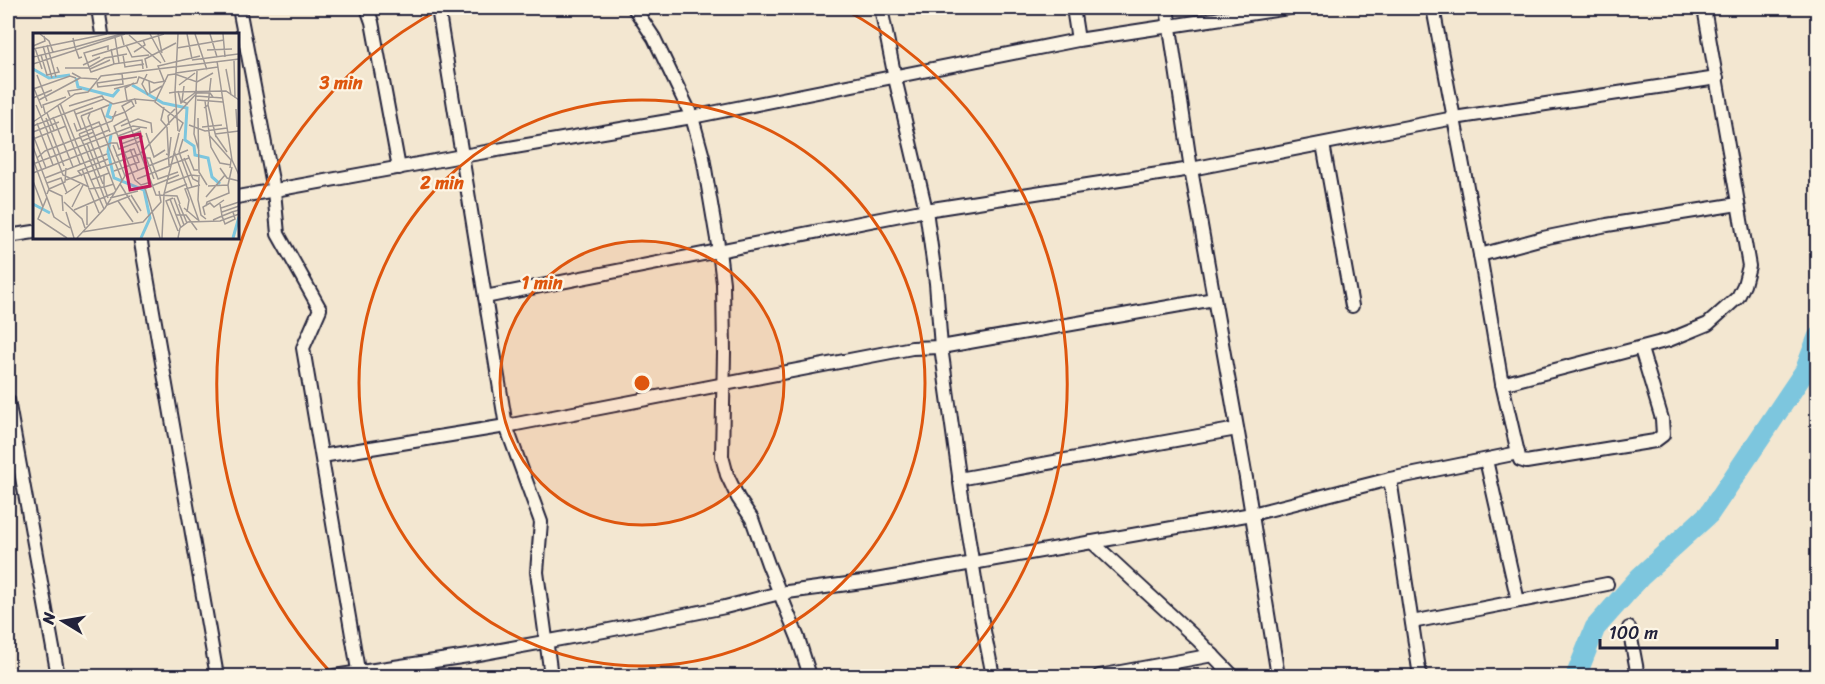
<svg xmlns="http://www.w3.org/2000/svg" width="1825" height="684" font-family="Sriracha,sans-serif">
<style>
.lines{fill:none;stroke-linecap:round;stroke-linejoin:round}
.river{stroke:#7dc6de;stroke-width:21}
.minor-casing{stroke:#22223b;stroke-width:16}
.minor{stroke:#fcf5e5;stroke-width:12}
.ring{fill:none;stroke:#de560e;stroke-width:3}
.inset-river{fill:none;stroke:#7dc6de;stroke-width:3}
.inset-road{fill:none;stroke:#9f9895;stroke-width:1.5}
.view{fill:#c2185b;fill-opacity:0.15;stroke:#c2185b;stroke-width:3}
.inset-edge{fill:none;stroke:#22223b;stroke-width:3}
.centre{fill:#de560e;stroke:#fcf5e5;stroke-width:3}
.ring-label{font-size:18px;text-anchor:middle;font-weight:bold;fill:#de560e;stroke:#fcf5e5;stroke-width:4.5;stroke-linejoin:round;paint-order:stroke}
</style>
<rect width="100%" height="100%" fill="#f3e7d1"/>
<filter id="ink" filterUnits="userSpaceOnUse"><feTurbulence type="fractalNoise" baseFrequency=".0167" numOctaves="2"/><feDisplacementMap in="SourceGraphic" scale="12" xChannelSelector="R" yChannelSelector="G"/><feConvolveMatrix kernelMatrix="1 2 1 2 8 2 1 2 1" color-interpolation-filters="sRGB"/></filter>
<g filter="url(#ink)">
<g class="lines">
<polyline class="river" points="1576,676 1595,628 1640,577 1709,514 1805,371 1818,337"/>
<defs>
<g id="minor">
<polyline points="98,8 102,34"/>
<polyline points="239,8 274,191 278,234 320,309 303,348 359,676"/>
<polyline points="367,8 372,22 399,168"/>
<polyline points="438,8 485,297"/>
<polyline points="634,8 654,38 692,117 703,157 719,251 723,283 724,353 722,456 727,475 738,498 752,519 768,564 798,638 810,676"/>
<polyline points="881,8 895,78 926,210 1191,169 1454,118 1717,78"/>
<polyline points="1073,8 1078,40"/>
<polyline points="1167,8 1191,169 1246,478 1278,676"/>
<polyline points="1323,144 1352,306"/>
<polyline points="237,197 462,156 692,117 1078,40 1288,8"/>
<polyline points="8,236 34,232"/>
<polyline points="140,237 217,676"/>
<polyline points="1480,255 1543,238 1607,225 1738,204"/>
<polyline points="1502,384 1669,340 1708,324 1738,297 1744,285 1749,266 1704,8"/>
<polyline points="8,400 58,676"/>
<polyline points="1518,453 1520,460 1526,462 1655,441 1663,435 1662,419 1641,349"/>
<polyline points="322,456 506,426 912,348 941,347 1214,299"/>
<polyline points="1486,460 1518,601"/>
<polyline points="959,479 1237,429"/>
<polyline points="1390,479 1420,676"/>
<polyline points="1092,542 1198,640 1233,676"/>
<polyline points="1412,622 1607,584"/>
<polyline points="1629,628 1638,676"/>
<polyline points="334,676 468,656 604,631 725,607 780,593 870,581 1252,514 1390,479 1518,453 1502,384 1480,255 1433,8"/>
<polyline points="551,676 537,572 541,522 506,426 485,297 926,210 936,283 941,347 961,490 980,611 993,676"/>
<polyline points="1099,676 1213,655"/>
</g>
</defs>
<use href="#minor" class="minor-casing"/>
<use href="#minor" class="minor"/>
</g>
</g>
<circle cx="642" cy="383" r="142" fill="#de560e" fill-opacity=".12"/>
<g class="ring">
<circle cx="642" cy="383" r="142"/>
<circle cx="642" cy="383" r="283"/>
<path d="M334 676A425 425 0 0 1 442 8M842 8A425 425 0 0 1 950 676"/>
</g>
<g transform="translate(33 33)">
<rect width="206" height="206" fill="#f3e7d1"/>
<path class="inset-river" d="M0,36L16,45L37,42M43,45L45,54L80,63L86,56M99,52L130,70L154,75L152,107L161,113L162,122L175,125L179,144L187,151M78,70L74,83L79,85M78,102L75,119L81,145L111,157L117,185L108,205M0,171L17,180M200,205L206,184"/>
<path class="inset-road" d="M7,1L16,8L20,19M117,1L132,29M125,1L129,20M145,1L142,59L193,58L206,67M154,1L159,26M162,1L174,37M177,1L184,24M190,1L192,24M96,2L128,30M82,4L86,30M14,12L23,44M93,12L99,24L116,22M0,13L12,8L11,3M10,13L19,45M2,15L9,36M144,15L191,7M0,16L74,1M78,16L81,31L109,27L110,36M174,17L199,16M101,19L112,12L110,7M8,22L14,42L26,39L24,34M90,22L92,34L111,31M59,23L131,1M0,24L42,14L40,5M49,24L46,25L42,14L88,1L91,12M159,27L205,21M201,27L202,65M184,28L199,127L206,142M0,31L92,1M81,31L58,39L56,34L72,25L94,21M50,32L67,24M56,34L51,20L75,13V17M32,35H57M114,35L112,26L143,10M57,36L77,27M193,36L198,62M164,38L161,101L166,118M39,40L48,45L64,46M143,40L185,34M114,41L109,51L115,62M4,42L14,68M116,48L117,60L129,53M131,48L125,33L167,23M64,50L65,54L90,51L89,40M64,50L104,44M146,52L162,40M0,53L9,75M151,53L149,68L155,71M0,56L37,43L43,45M81,56L104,50L106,44L121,50L133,48M145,58L148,70L163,59M136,60L142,59L145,98M37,63L35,58L49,56M163,63L190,65M0,65L19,57M6,67L47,45M94,67L92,55L101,50M98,67L101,73L92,79L89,73L98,68M164,67L190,69M172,68L178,114L187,130L198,132M27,70L58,147M103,71L102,66L123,68M3,72L15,100M175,72L183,104M25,73L47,131M36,73L69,63L71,66M131,74L128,87L134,94M68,75L77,99M171,75L175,72L178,45M203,76L204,94M41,77L71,66L80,71L102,66M12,80L10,72L33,64M14,80L21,97M57,80L55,85L83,158M43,81L60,75M48,83L68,136M48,83L76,72M20,84L40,134M79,84L92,79L123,162L144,163L147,171M13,85L31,133M165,85L166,139L174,152M94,86L81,93L102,147L108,152L118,149M0,89L42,61L55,59L68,43L206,26M4,90L20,132M41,90L44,98L66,89L89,147M136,92L135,83L142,76M156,92L172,98L194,95M0,93L41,77L48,96M88,93L105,86L118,90L119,100M134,94L136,132L156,125M169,94L189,92M0,99L26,89M146,99L150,90L122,69L135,42L142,41L164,49L180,40M14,100L30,142L56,154M113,100L121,124L132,117M46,101L54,119L78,110H84L86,116L108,108L109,103M46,101L79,88L83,78M182,101L206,98M0,102L13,135M176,102L198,127L197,135M85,103L107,95M183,103L194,119M0,106L33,93M150,106L146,119L159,154M87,107L108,98M49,108L76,97M54,110L70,151M88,111L110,103M0,114L16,156L14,161M97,116L105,137M141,118L166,188M111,119L121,146M133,121L136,122L138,104M155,122L161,137H165M4,125L12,118L61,99M113,125H117L125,146L145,139M151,125L160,146L166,149M0,126L21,184L37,195M0,131L100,93L114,95M187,135L194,145L206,148M49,136L56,156L71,154V142M81,138L106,129L101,116L83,123M0,140L54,119L74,172M49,143L45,138L75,126M91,143L155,117M166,144L165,167L168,182L173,186M12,145L74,121M104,146L137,133M33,147L107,121L164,60H177L180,64M0,148L10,174M14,150L28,145L34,160M87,151L105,180M133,151L158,142L167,143M195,152L199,134M112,155L127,205M16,156L32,149L33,135M56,156L66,180M111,156L146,142M16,157L29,163L30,178M132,160L154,151M32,161L47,151M98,162L108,178M14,164L5,186L34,205M173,164L192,142M75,165L71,154L81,151M77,165L105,158M140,165L133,168L145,198M141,165L151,192M137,166L148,195M85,168L100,189M31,169L49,186L52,195M146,171L154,190M74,172L97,163M54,173V192M173,173L174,169L196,160L195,152L175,153M39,174L50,152M151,175L165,187M188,175L206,169M71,176L58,147L76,140M41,177L81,160M33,179L41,205M154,179L156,167L152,156L167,152M189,179L206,173M200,179L202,186L192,191L189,183L199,179L206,177M143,182H153L164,197M172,182L170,174L177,170L181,174L191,167M180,187L189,183L187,171M49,199L110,189L128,169L126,158M44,205L72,175L92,143L80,112M129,205L131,161L146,100M145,205L147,195L155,189L187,188L206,181"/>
<path class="view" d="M107,101L117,153L97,157L87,105Z"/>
<rect width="206" height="206" class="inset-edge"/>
</g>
<circle cx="642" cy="383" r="9" class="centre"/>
<g class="ring-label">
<text x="341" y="89">3 min</text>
<text x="442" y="189">2 min</text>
<text x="542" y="289">1 min</text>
</g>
<rect width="1825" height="684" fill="none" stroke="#fcf5e5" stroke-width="30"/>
<rect x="15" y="15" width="1795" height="654" fill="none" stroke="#22223b" stroke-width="2" filter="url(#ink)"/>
<g transform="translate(63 621) rotate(281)" stroke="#fcf5e5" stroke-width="4.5" paint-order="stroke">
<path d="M0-4.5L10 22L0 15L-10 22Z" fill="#22223b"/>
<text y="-9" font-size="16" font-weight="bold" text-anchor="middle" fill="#22223b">N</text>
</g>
<path d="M1600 639v9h177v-9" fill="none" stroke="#22223b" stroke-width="3"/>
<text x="1609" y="639" font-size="18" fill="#22223b" stroke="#fcf5e5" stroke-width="4.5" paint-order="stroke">100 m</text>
</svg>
